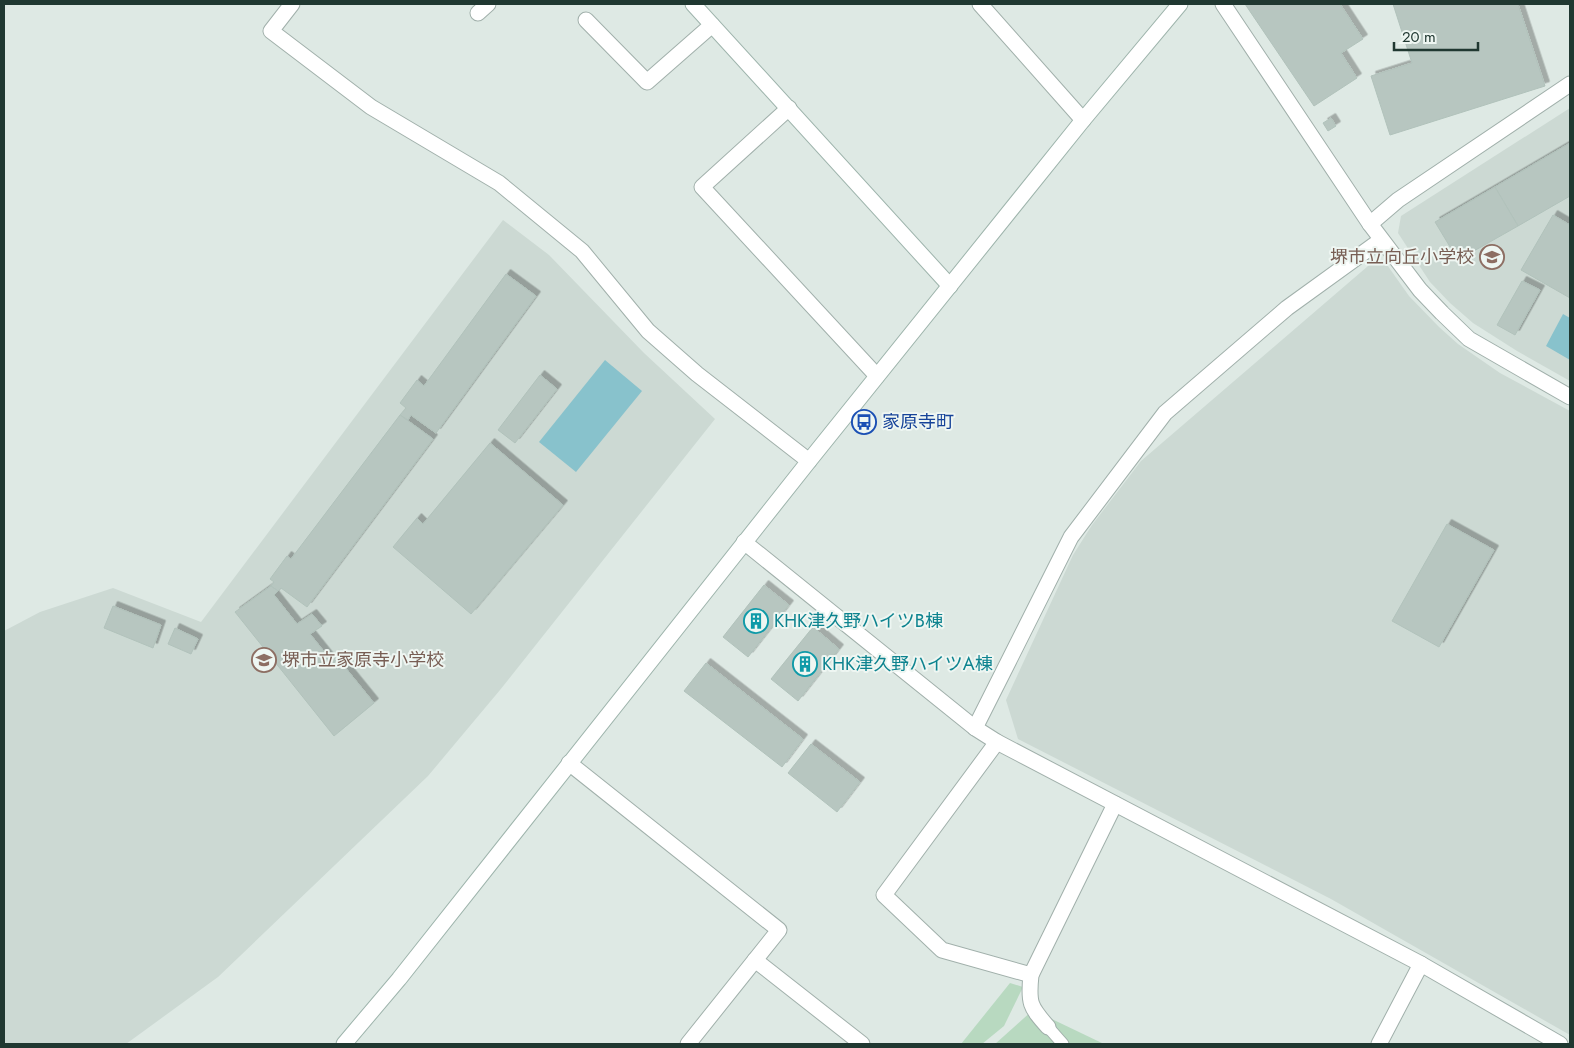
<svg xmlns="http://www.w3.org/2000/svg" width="1574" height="1048" font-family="Jost,'Noto Sans JP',sans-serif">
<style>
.built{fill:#ccd9d3}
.green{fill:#b8d9c0}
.water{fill:#88c2cc}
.building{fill:#b7c6c0;stroke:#b1c2bb;filter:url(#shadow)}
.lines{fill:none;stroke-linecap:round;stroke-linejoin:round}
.lane-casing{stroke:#a1b0ab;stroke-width:13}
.street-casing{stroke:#a1b0ab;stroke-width:17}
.secondary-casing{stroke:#9eb4ac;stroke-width:17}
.lane{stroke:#fff;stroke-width:11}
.street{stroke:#fff;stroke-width:15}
.secondary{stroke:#fff;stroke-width:15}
.labels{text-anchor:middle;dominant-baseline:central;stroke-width:4;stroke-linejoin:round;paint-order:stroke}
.education-label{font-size:18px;fill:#785e54;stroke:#eef6f2;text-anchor:end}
.transit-label{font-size:18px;fill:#164399;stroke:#eef6f2;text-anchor:start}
.culture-label{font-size:18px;fill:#0d838f;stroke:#eef6f2;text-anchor:start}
</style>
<defs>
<filter id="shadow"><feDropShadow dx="4.5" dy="-4.5" stdDeviation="0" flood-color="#0004"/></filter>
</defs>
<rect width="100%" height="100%" fill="#dee9e4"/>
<g class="built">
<polygon points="1570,108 1570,381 1517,351 1473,323 1450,303 1430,282 1398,233 1401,216"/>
<polygon points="503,220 549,255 644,353 715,419 500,690 428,776 218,977 126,1044 4,1044 4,631 40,612 113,588 201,622"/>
<polygon points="1375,260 1385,262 1409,296 1439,327 1458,344 1500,373 1570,411 1570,1035 1331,899 1018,739 1006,700 1073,555 1092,525 1141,461"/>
</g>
<g class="green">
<polygon points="1010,983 1023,987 1004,1026 982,1044 961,1044"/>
<polygon points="1033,1010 1104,1044 995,1044"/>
</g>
<g class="water">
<polygon points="1563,314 1570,318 1570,360 1546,346"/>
<polygon points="605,360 642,391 576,472 539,442"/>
</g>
<g class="building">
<polygon points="1245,4 1340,4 1363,39 1341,53 1357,78 1314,106"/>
<polygon points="1393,4 1518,4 1545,86 1390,135 1371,76 1412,63"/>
<polygon points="1331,118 1336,126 1328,131 1323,123"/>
<polygon points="1570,143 1570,196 1518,226 1495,187"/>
<polygon points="1495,187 1518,226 1458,260 1435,222"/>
<polygon points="1553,215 1570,225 1570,298 1521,270"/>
<polygon points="506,274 536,296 436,433 411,415 408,420 400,415 406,408 400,403 417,380 424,386"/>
<polygon points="1522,281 1540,290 1515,335 1497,325"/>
<polygon points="540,375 557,389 515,443 498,430"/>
<polygon points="400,415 433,439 307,607 281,588 278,591 271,586 274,582 270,579 287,556 291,559"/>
<polygon points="490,443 563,505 471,614 393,547 417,518 423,524"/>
<polygon points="1447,524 1494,550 1439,647 1392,621"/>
<polygon points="764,585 789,605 748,657 723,637"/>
<polygon points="271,586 278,591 274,595 297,624 312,614 322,626 310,634 330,659 335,655 374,703 334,736 235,612"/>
<polygon points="113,606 161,625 153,648 104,628"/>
<polygon points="813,627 839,649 798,701 771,679"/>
<polygon points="175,628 198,639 191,654 168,644"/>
<polygon points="706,663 803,739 782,767 684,691"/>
<polygon points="811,744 860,782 837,812 788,773"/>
</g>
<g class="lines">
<defs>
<polyline id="lane" points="1048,1027 1063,1044"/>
<g id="street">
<polyline points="292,4 271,31 371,107 499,183 582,251 648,331 697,374 809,461"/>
<polyline points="980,4 1083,120"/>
<polyline points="1223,4 1370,224 1420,290 1442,313 1469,339 1570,397"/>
<polyline points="478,13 488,4"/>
<polyline points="586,20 647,82 712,25"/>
<polyline points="789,108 702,187 877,376"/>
<polyline points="1370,224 1398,200 1570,84"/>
<polyline points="744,542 975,728 997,742 1421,964 1560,1044"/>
<polyline points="975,728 1071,537 1165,413 1287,308 1381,240"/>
<polyline points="997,742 884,895 942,950 1031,975"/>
<polyline points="569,763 779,930 688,1044"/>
<polyline points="755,960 862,1044"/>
<path d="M1048,1027C1030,1007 1028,1003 1031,975L1115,804"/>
<polyline points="1379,1044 1421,964"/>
</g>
<g id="secondary">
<polyline points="693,4 950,286"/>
<polyline points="344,1044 399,979 809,461 1083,120 1180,4"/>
</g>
</defs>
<use href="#lane" class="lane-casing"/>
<use href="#street" class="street-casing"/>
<use href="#secondary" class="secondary-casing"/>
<use href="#lane" class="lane"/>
<use href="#street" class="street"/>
<use href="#secondary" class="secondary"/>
</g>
<defs>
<symbol id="school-ring" viewBox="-11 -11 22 22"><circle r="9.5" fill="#eef6f2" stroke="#8d6e63" stroke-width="1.5"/><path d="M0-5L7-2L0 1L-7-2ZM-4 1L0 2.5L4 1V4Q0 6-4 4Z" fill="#8d6e63"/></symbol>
<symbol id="bus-ring" viewBox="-11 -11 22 22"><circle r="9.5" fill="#eef6f2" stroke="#1a4fb4" stroke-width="1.5"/><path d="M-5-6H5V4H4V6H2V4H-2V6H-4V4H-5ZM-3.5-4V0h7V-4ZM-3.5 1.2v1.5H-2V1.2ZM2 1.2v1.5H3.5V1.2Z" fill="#1a4fb4"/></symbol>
<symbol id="building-ring" viewBox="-11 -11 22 22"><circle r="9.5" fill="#eef6f2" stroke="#0f9aa8" stroke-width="1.5"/><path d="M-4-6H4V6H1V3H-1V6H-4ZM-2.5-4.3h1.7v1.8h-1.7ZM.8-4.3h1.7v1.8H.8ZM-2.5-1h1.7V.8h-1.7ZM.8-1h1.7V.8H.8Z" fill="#0f9aa8"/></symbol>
</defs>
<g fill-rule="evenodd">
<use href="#school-ring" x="1478" y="243" width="28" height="28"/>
<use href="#bus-ring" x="850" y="408" width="28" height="28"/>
<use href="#building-ring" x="742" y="607" width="28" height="28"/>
<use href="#school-ring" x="250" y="646" width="28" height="28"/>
<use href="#building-ring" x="791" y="650" width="28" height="28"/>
</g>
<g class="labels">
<g class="education-label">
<text x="1474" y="257">堺市立向丘小学校</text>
<text x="282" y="660" text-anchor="start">堺市立家原寺小学校</text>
</g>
<g class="transit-label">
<text x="882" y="422">家原寺町</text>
</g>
<g class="culture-label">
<text x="774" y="621">KHK津久野ハイツB棟</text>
<text x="822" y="664">KHK津久野ハイツA棟</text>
</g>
</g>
<rect width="1574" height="1048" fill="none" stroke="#203831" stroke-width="10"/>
<path d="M1394 42v8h84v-8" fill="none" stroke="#203831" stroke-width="2.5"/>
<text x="1402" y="42" font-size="15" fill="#203831" stroke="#eef6f2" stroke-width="4" paint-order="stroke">20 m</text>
</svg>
